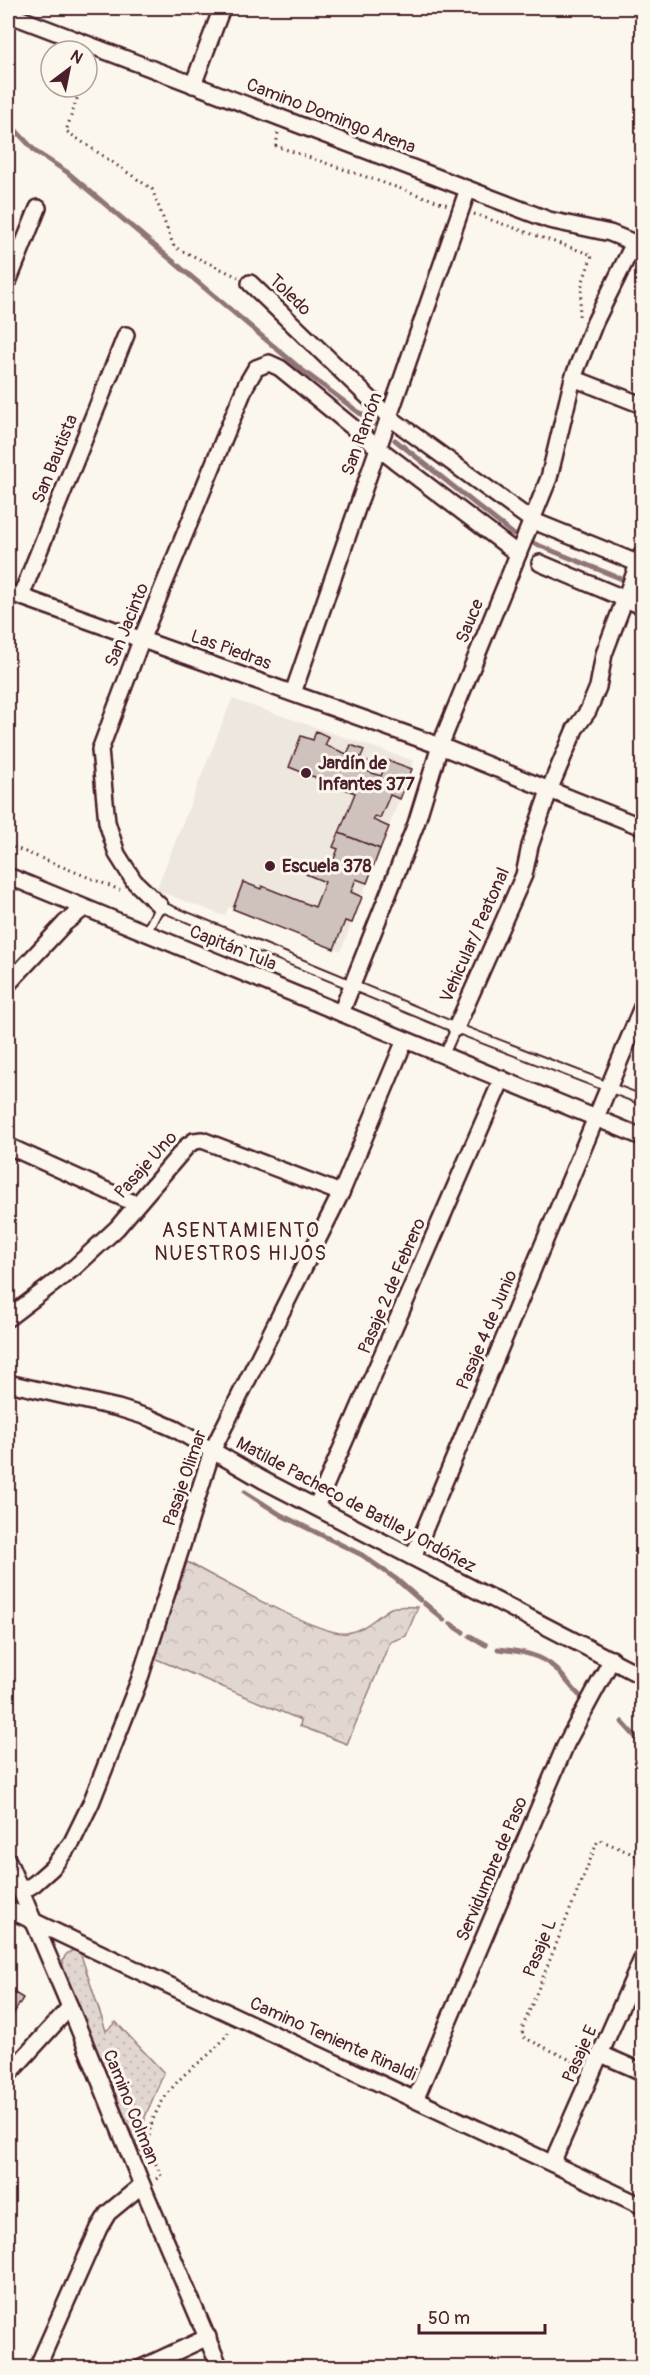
<svg xmlns="http://www.w3.org/2000/svg" width="650" height="2375" font-family="Pangolin,sans-serif">
<style>
.built{fill:#eee7de}
.grass{fill:url(#grass-dots);stroke:#967b7e;stroke-width:1.5}
.park{fill:url(#park-crowns);stroke:#967b7e;stroke-width:1.5}
.lines{fill:none;stroke-linecap:round;stroke-linejoin:round}
.stream{stroke:#907477;stroke-width:5}
.building{fill:#cfc2bc;stroke:#4a1f2b;stroke-width:1.5}
.lane-casing{stroke:#4a1f2b;stroke-width:12}
.street-casing{stroke:#4a1f2b;stroke-width:20}
.path{stroke:#4a1f2b;stroke-width:3;stroke-dasharray:1.5 4.5;stroke-linecap:butt}
.lane{stroke:#fbf7ec;stroke-width:8}
.street{stroke:#fbf7ec;stroke-width:15}
.poi-dot{fill:#4a1f2b;stroke:#fbf7ec;stroke-width:2}
.labels{text-anchor:middle;dominant-baseline:central;stroke-width:6;stroke-linejoin:round;paint-order:stroke}
.street-label{font-size:18px;fill:#4a1f2b;stroke:#fbf7ec}
.poi-label{font-size:18px;font-weight:bold;fill:#4a1f2b;stroke:#fbf7ec;text-anchor:start}
.neighbourhood-label{font-size:20px;letter-spacing:1.5px;fill:#4a1f2b;stroke:#fbf7ec}
</style>
<defs>
<pattern id="grass-dots" width="8" height="8" patternUnits="userSpaceOnUse" patternTransform="scale(1.5)"><rect width="8" height="8" fill="#e2d7d0"/><path d="M2 2h.1M6 6h.1" fill="none" stroke="#c3b8b3" stroke-width="1.8" stroke-linecap="round"/></pattern>
<pattern id="park-crowns" width="20" height="18" patternUnits="userSpaceOnUse" patternTransform="scale(1.5)"><rect width="20" height="18" fill="#e2d7d0"/><path d="M2 6a3 3 0 1 1 6 0M12 15a3 3 0 1 1 6 0" fill="none" stroke="#c3b8b3"/></pattern>
</defs>
<rect width="100%" height="100%" fill="#fbf7ec"/>
<filter id="ink" filterUnits="userSpaceOnUse"><feTurbulence type="fractalNoise" baseFrequency=".0167" numOctaves="2"/><feDisplacementMap in="SourceGraphic" scale="12" xChannelSelector="R" yChannelSelector="G"/><feConvolveMatrix kernelMatrix="1 2 1 2 8 2 1 2 1" color-interpolation-filters="sRGB"/></filter>
<g filter="url(#ink)">
<polygon class="built" points="232,699 414,761 341,951 229,907 224,916 156,890"/>
<path class="grass" d="M74,1950L80,1952L106,2031L116,2022L164,2073L145,2117L142,2152L139,2151L63,1968C62,1958 65,1953 74,1950Z"/>
<path class="park" d="M187,1562C215,1577 323,1638 347,1633C367,1629 375,1617 391,1608C398,1605 411,1607 418,1607L406,1636L390,1642L347,1744L300,1726L301,1720L154,1658Z"/>
<g class="lines">
<g class="stream">
<polyline points="8,122 36,152 67,172 302,370 377,426"/>
<polyline points="395,440 513,534"/>
<polyline points="528,541 622,579"/>
<polyline points="245,1492 281,1515 362,1555 396,1579 420,1600"/>
<polyline points="424,1603 444,1620"/>
<polyline points="451,1624 463,1632"/>
<polyline points="470,1636 486,1645"/>
<path d="M498,1649C518,1651 541,1654 556,1669C564,1677 571,1687 579,1695"/>
<polyline points="622,1722 642,1744"/>
</g>
</g>
<g class="building">
<polygon points="316,731 329,737 325,745 347,754 351,745 364,750 360,759 372,764 369,772 381,776 387,760 412,769 400,799 390,795 380,818 375,816 373,820 389,827 380,849 339,833 355,793 289,767 301,736 313,740"/>
<polygon points="339,833 380,849 367,883 356,879 351,892 362,897 352,923 345,921 334,949 233,909 243,882 261,889 262,886 315,907 325,882 306,874 310,864 329,872 338,849 333,847"/>
<polygon points="8,1989 23,1998 8,2023"/>
</g>
<g class="lines">
<defs>
<g id="lane">
<polyline points="146,933 160,906 456,1028"/>
<polyline points="444,1055 456,1028 642,1100"/>
</g>
<g id="street">
<polyline points="8,14 549,220 610,233 642,246"/>
<polyline points="193,85 222,8"/>
<polyline points="8,282 38,208"/>
<polyline points="250,283 389,417 531,520 642,565"/>
<polyline points="573,378 642,405"/>
<polyline points="540,563 642,606"/>
<polyline points="8,592 440,746 642,827"/>
<polyline points="21,596 126,335"/>
<polyline points="293,693 468,189"/>
<polyline points="8,876 642,1137"/>
<polyline points="160,906 134,881 117,854 107,822 100,750 142,638 246,385 256,368 269,363 280,368 377,447 518,554"/>
<polyline points="8,984 65,923 84,908"/>
<polyline points="341,1013 416,824 440,746 549,478 573,378 595,322 634,243"/>
<polyline points="456,1028 524,875 530,846 550,788 575,729 588,711 598,687 604,654 642,554"/>
<polyline points="8,1146 136,1204"/>
<polyline points="8,1318 75,1267 117,1228 187,1146 194,1141 202,1140 341,1193"/>
<polyline points="8,1383 118,1408 150,1418 175,1429 263,1480 642,1676"/>
<polyline points="316,1507 502,1079"/>
<polyline points="413,1557 642,1007"/>
<polyline points="8,1861 70,2007 142,2185 220,2368"/>
<polyline points="21,1892 34,1884 52,1868 72,1842 91,1803 139,1681 212,1451 341,1193 405,1040"/>
<path d="M8,1909C218,2010 431,2106 642,2206"/>
<polyline points="601,2054 642,2072"/>
<polyline points="8,2075 70,2007"/>
<polyline points="416,2098 566,1744 612,1659"/>
<polyline points="552,2163 642,1959"/>
<polyline points="37,2368 99,2228 108,2213 142,2185"/>
<polyline points="141,2368 208,2337"/>
</g>
</defs>
<use href="#lane" class="lane-casing"/>
<use href="#street" class="street-casing"/>
<g class="path">
<polyline points="81,87 66,131 152,189 174,247 238,277"/>
<polyline points="278,133 276,146 448,205"/>
<polyline points="474,214 592,255 582,284 579,316"/>
<polyline points="8,845 120,890"/>
<polyline points="579,2064 523,2037 522,2029 597,1843 600,1840 642,1858"/>
<path d="M156,2179L161,2176C157,2166 150,2153 149,2141C148,2115 173,2083 192,2068C207,2056 221,2046 230,2029"/>
</g>
<use href="#lane" class="lane"/>
<use href="#street" class="street"/>
</g>
</g>
<g class="poi-dot">
<circle cx="306" cy="773" r="6"/>
<circle cx="270" cy="866" r="6"/>
</g>
<g class="labels">
<g class="street-label">
<text transform="translate(331 116) rotate(21)">Camino Domingo Arena</text>
<text transform="translate(290 295) rotate(44)">Toledo</text>
<text transform="translate(362 434) rotate(-70)">San Ramón</text>
<text transform="translate(55 459) rotate(-68)">San Bautista</text>
<text transform="translate(470 621) rotate(-68)">Sauce</text>
<text transform="translate(127 625) rotate(-68)">San Jacinto</text>
<text transform="translate(231 650) rotate(20)">Las Piedras</text>
<text transform="translate(475 935) rotate(-66)">Vehicular/ Peatonal</text>
<text transform="translate(233 948) rotate(22)">Capitán Tula</text>
<text transform="translate(146 1165) rotate(-48)">Pasaje Uno</text>
<text transform="translate(392 1286) rotate(-67)">Pasaje 2 de Febrero</text>
<text transform="translate(487 1330) rotate(-67)">Pasaje 4 de Junio</text>
<text transform="translate(185 1478) rotate(-71)">Pasaje Olimar</text>
<text transform="translate(356 1505) rotate(28)">Matilde Pacheco de Batlle y Ordóñez</text>
<text transform="translate(492 1869) rotate(-67)">Servidumbre de Paso</text>
<text transform="translate(540 1948) rotate(-68)">Pasaje L</text>
<text transform="translate(333 2039) rotate(24)">Camino Teniente Rinaldi</text>
<text transform="translate(580 2054) rotate(-66)">Pasaje E</text>
<text transform="translate(131 2107) rotate(68)">Camino Colman</text>
</g>
<g class="poi-label">
<text x="318" y="763">Jardín de<tspan x="318" dy="21">Infantes 377</tspan></text>
<text x="282" y="866">Escuela 378</text>
</g>
<g class="neighbourhood-label">
<text x="241" y="1230">ASENTAMIENTO<tspan x="241" dy="23">NUESTROS HIJOS</tspan></text>
</g>
</g>
<rect width="650" height="2375" fill="none" stroke="#fbf7ec" stroke-width="30"/>
<rect x="15" y="15" width="620" height="2345" fill="none" stroke="#4a1f2b" stroke-width="2" filter="url(#ink)"/>
<g transform="translate(69 69) rotate(32)"><circle r="28" fill="#fbf7ec" stroke="#b4a19f" stroke-width="1.5"/>
<path d="M0-4.5L10 22L0 15L-10 22Z" fill="#4a1f2b"/>
<text y="-9" font-size="16" font-weight="bold" text-anchor="middle" fill="#4a1f2b">N</text>
</g>
<path d="M419 2324v9h126v-9" fill="none" stroke="#4a1f2b" stroke-width="3"/>
<text x="428" y="2324" font-size="18" fill="#4a1f2b" stroke="#fbf7ec" stroke-width="4.5" paint-order="stroke">50 m</text>
</svg>
